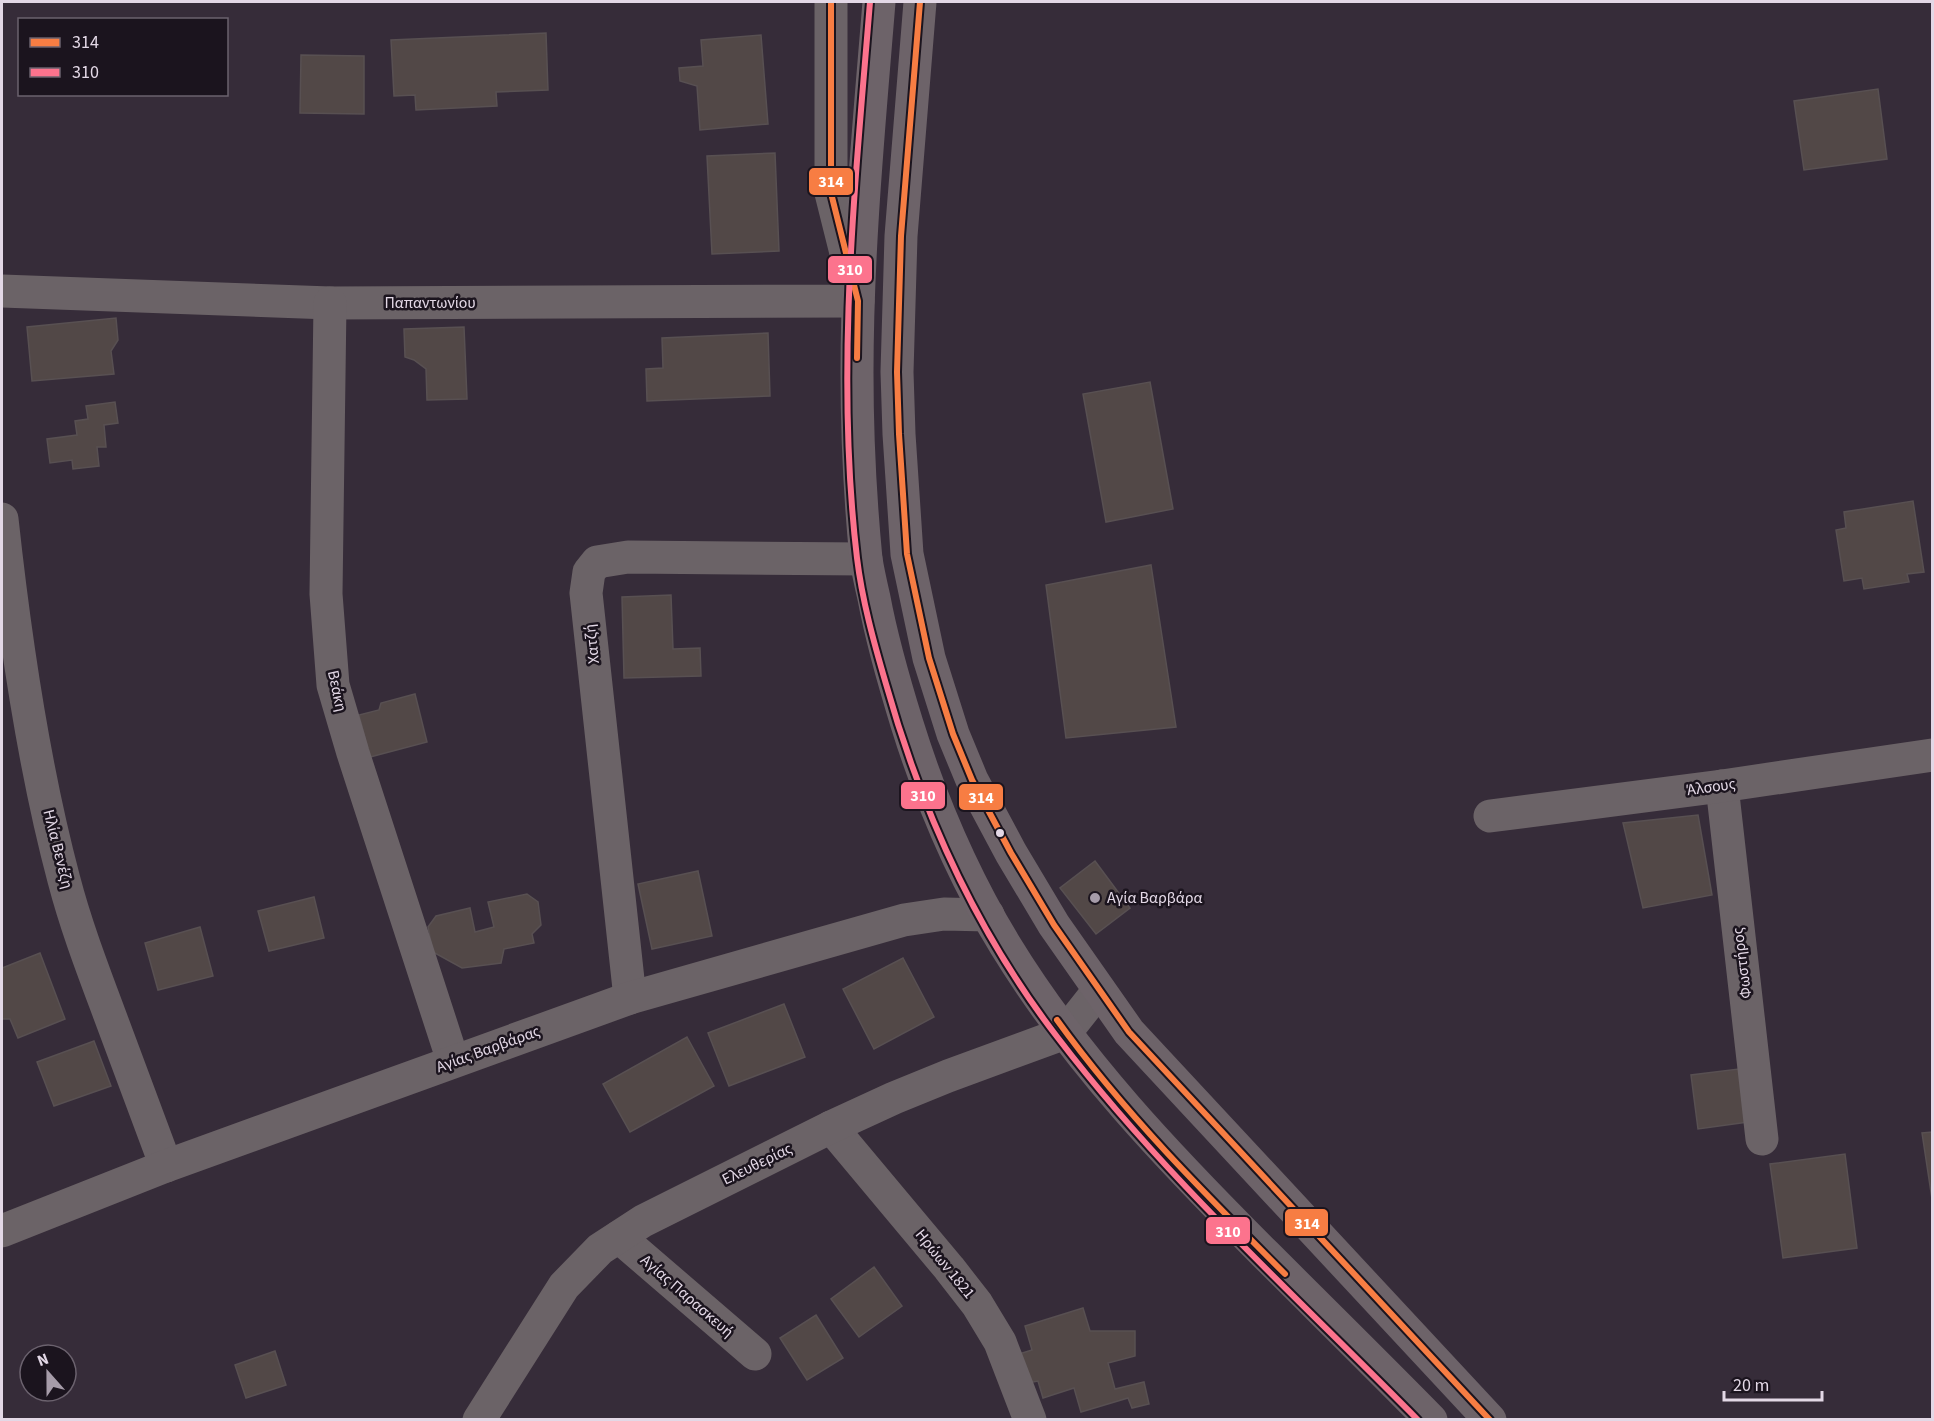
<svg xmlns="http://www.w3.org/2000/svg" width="1934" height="1421" font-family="'Source Sans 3',sans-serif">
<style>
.building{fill:#524847;stroke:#585052;stroke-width:1.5}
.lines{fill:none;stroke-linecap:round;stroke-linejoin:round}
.minor{stroke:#6b6367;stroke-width:33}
.major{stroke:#6d6369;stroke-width:33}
.bus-1-casing{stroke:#1b141e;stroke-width:10}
.bus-2-casing{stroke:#1b141e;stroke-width:10}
.bus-1{stroke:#f77d43;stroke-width:6}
.bus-2{stroke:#fc738d;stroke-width:6}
.bus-dot{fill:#e3d8e6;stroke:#1b141e;stroke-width:2}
.poi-dot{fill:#a69ca9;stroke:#1b141e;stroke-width:2}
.labels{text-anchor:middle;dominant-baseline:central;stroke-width:5;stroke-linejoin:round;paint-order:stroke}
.street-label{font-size:16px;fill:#e3d8e6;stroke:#1b141e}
.poi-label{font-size:16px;fill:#e3d8e6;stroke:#1b141e;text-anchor:start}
.line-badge{stroke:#1b141e;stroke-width:2}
.badge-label{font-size:16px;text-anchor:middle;font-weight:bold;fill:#fff}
</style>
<rect width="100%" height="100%" fill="#362c39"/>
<g class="building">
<polygon points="546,33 548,90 496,92 497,106 416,110 415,95 394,96 391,40"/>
<polygon points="761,35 768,124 700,130 697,86 680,81 679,68 703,66 701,40"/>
<polygon points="301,55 364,56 364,114 300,113"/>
<polygon points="1878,89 1887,159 1804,170 1794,101"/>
<polygon points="775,153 779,251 712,254 707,156"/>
<polygon points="116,318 118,340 111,351 114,374 32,381 27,327"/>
<polygon points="464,327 467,399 427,400 426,369 414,360 405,357 404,329"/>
<polygon points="768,333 770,396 647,401 646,369 663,368 662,338"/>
<polygon points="1150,382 1173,509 1106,522 1083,394"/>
<polygon points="115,402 118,423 104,425 106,447 97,447 99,466 73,469 72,460 50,463 47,439 77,435 75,421 88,419 86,406"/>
<polygon points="1913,501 1924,572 1907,574 1909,582 1864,589 1862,578 1844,581 1836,530 1846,528 1844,512"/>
<polygon points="1151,565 1176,727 1066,738 1046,585"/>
<polygon points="671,595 673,649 700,648 701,676 624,678 622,597"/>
<polygon points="415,694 427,742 370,757 359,715 379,710 381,703"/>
<polygon points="1698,815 1712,895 1643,908 1623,823"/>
<polygon points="1095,861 1130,908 1096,934 1060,888"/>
<polygon points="698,871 712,936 652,949 638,884"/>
<polygon points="527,894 538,902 541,925 532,934 534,943 504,949 501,963 462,968 433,952 428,927 436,916 470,908 475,932 494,927 488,902"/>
<polygon points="314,897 324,938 269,951 258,911"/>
<polygon points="200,927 213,976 158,990 145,943"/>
<polygon points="40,953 65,1019 18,1038 10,1019 2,1019 2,968"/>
<polygon points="903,958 934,1017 874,1049 843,989"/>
<polygon points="784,1004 805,1057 729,1086 708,1033"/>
<polygon points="687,1037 714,1086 630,1132 603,1084"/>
<polygon points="94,1041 111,1086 54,1106 37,1062"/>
<polygon points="1747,1068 1755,1121 1698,1129 1691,1075"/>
<polygon points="1932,1132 1932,1199 1922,1133"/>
<polygon points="1845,1154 1857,1248 1783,1258 1770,1164"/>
<polygon points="874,1267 902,1306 859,1337 831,1299"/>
<polygon points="1083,1308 1090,1331 1135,1331 1135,1356 1108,1363 1115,1389 1144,1382 1149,1404 1132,1408 1128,1398 1081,1412 1074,1388 1043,1398 1038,1381 1028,1383 1019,1354 1032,1350 1025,1326"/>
<polygon points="816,1315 843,1358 807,1380 780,1338"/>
<polygon points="275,1351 286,1385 246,1398 235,1365"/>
</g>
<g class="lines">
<g class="minor">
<polyline points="2,291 330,303 858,301 831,193 831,2"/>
<polyline points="330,303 326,594 333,685 353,753 453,1061"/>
<path d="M2,519C15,639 33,764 64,880C76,926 93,970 109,1013C128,1064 147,1115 166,1166"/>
<polyline points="1722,786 1762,1139"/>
<polyline points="1490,816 1722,786 1932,755"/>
<polyline points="630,998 586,593 589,572 597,562 628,557 866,559"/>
<polyline points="831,1127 949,1268 977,1304 1000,1342 1030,1420"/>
<polyline points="2,1231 166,1166 630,998 904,920 944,914 988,915"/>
<polyline points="619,1237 755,1354"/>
<polyline points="479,1420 564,1286 600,1249 643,1221 831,1127 894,1098 948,1076 1065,1033 1099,990"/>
</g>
<g class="major">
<path d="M879,2C869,125 857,249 857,373C857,435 860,497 866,559C868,572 871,585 874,598C882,641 894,682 907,724C931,801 963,876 1005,945C1076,1061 1169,1158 1265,1254C1320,1309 1376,1364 1431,1420"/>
<polyline points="920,2 901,236 897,372 899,434 907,554 929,658 953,734 972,780 1011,853 1054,925 1129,1032 1490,1420"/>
</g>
<defs>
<g id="bus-1">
<polyline points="831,2 831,193 858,301 857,358"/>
<polyline points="920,2 901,236 897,372 899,434 907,554 929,658 953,734 972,780 1011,853 1054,925 1129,1032 1490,1420"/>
<path d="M1057,1020C1124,1113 1204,1193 1285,1274"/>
</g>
<path id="bus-2" d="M870,2C855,186 835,373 857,558C862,600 874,643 886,684C922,812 976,932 1058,1038C1164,1177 1295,1295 1418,1420"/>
</defs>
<use href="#bus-1" class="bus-1-casing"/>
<use href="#bus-2" class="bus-2-casing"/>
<use href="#bus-1" class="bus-1"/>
<use href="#bus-2" class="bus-2"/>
</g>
<circle class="bus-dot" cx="1000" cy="833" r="5"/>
<circle class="poi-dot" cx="1095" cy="898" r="6"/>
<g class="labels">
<g class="street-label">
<text x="430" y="303">Παπαντωνίου</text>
<text transform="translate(592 644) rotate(-96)">Χατζή</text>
<text transform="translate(337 691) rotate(78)">Βεάκη</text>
<text transform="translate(1711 787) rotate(-8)">Άλσους</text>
<text transform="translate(58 849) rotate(76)">Ηλία Βενέζη</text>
<text transform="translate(1742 963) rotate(-97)">Φωστήρος</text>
<text transform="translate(488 1049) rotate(-20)">Αγίας Βαρβάρας</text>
<text transform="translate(757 1164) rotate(-26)">Ελευθερίας</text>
<text transform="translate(945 1264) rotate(51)">Ηρώων 1821</text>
<text transform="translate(687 1296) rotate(41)">Αγίας Παρασκευή</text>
</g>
<g class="poi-label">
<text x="1107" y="898">Αγία Βαρβάρα</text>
</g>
</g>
<g class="line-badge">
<rect x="808" y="167" width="46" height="29" rx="6" fill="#f77d43"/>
<rect x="827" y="255" width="46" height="29" rx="6" fill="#fc738d"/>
<rect x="900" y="781" width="46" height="29" rx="6" fill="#fc738d"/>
<rect x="958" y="783" width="46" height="28" rx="6" fill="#f77d43"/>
<rect x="1284" y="1208" width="45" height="29" rx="6" fill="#f77d43"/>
<rect x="1205" y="1216" width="46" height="29" rx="6" fill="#fc738d"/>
</g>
<g class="badge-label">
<text x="831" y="187">314</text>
<text x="850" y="275">310</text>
<text x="923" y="801">310</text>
<text x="981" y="803">314</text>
<text x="1307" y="1229">314</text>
<text x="1228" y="1237">310</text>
</g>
<rect width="1934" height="1421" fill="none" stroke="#e3d8e6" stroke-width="6"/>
<rect x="18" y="18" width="210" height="78" fill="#1b141e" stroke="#6b626e" stroke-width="1.5"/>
<rect x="30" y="38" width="30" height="9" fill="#f77d43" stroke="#6b626e" stroke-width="1.5"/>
<text x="72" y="48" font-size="18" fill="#e3d8e6">314</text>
<rect x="30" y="68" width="30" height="9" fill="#fc738d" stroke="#6b626e" stroke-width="1.5"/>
<text x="72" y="78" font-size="18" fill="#e3d8e6">310</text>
<g transform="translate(48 1373) rotate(339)"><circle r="28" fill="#1b141e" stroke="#6b626e" stroke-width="1.5"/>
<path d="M0-4.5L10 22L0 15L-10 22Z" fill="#a69ca9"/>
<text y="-9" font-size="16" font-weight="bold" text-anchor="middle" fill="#e3d8e6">N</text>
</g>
<path d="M1724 1391v9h98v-9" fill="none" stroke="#e3d8e6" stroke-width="3"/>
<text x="1733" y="1391" font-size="18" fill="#e3d8e6" stroke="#1b141e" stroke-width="4.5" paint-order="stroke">20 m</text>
</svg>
